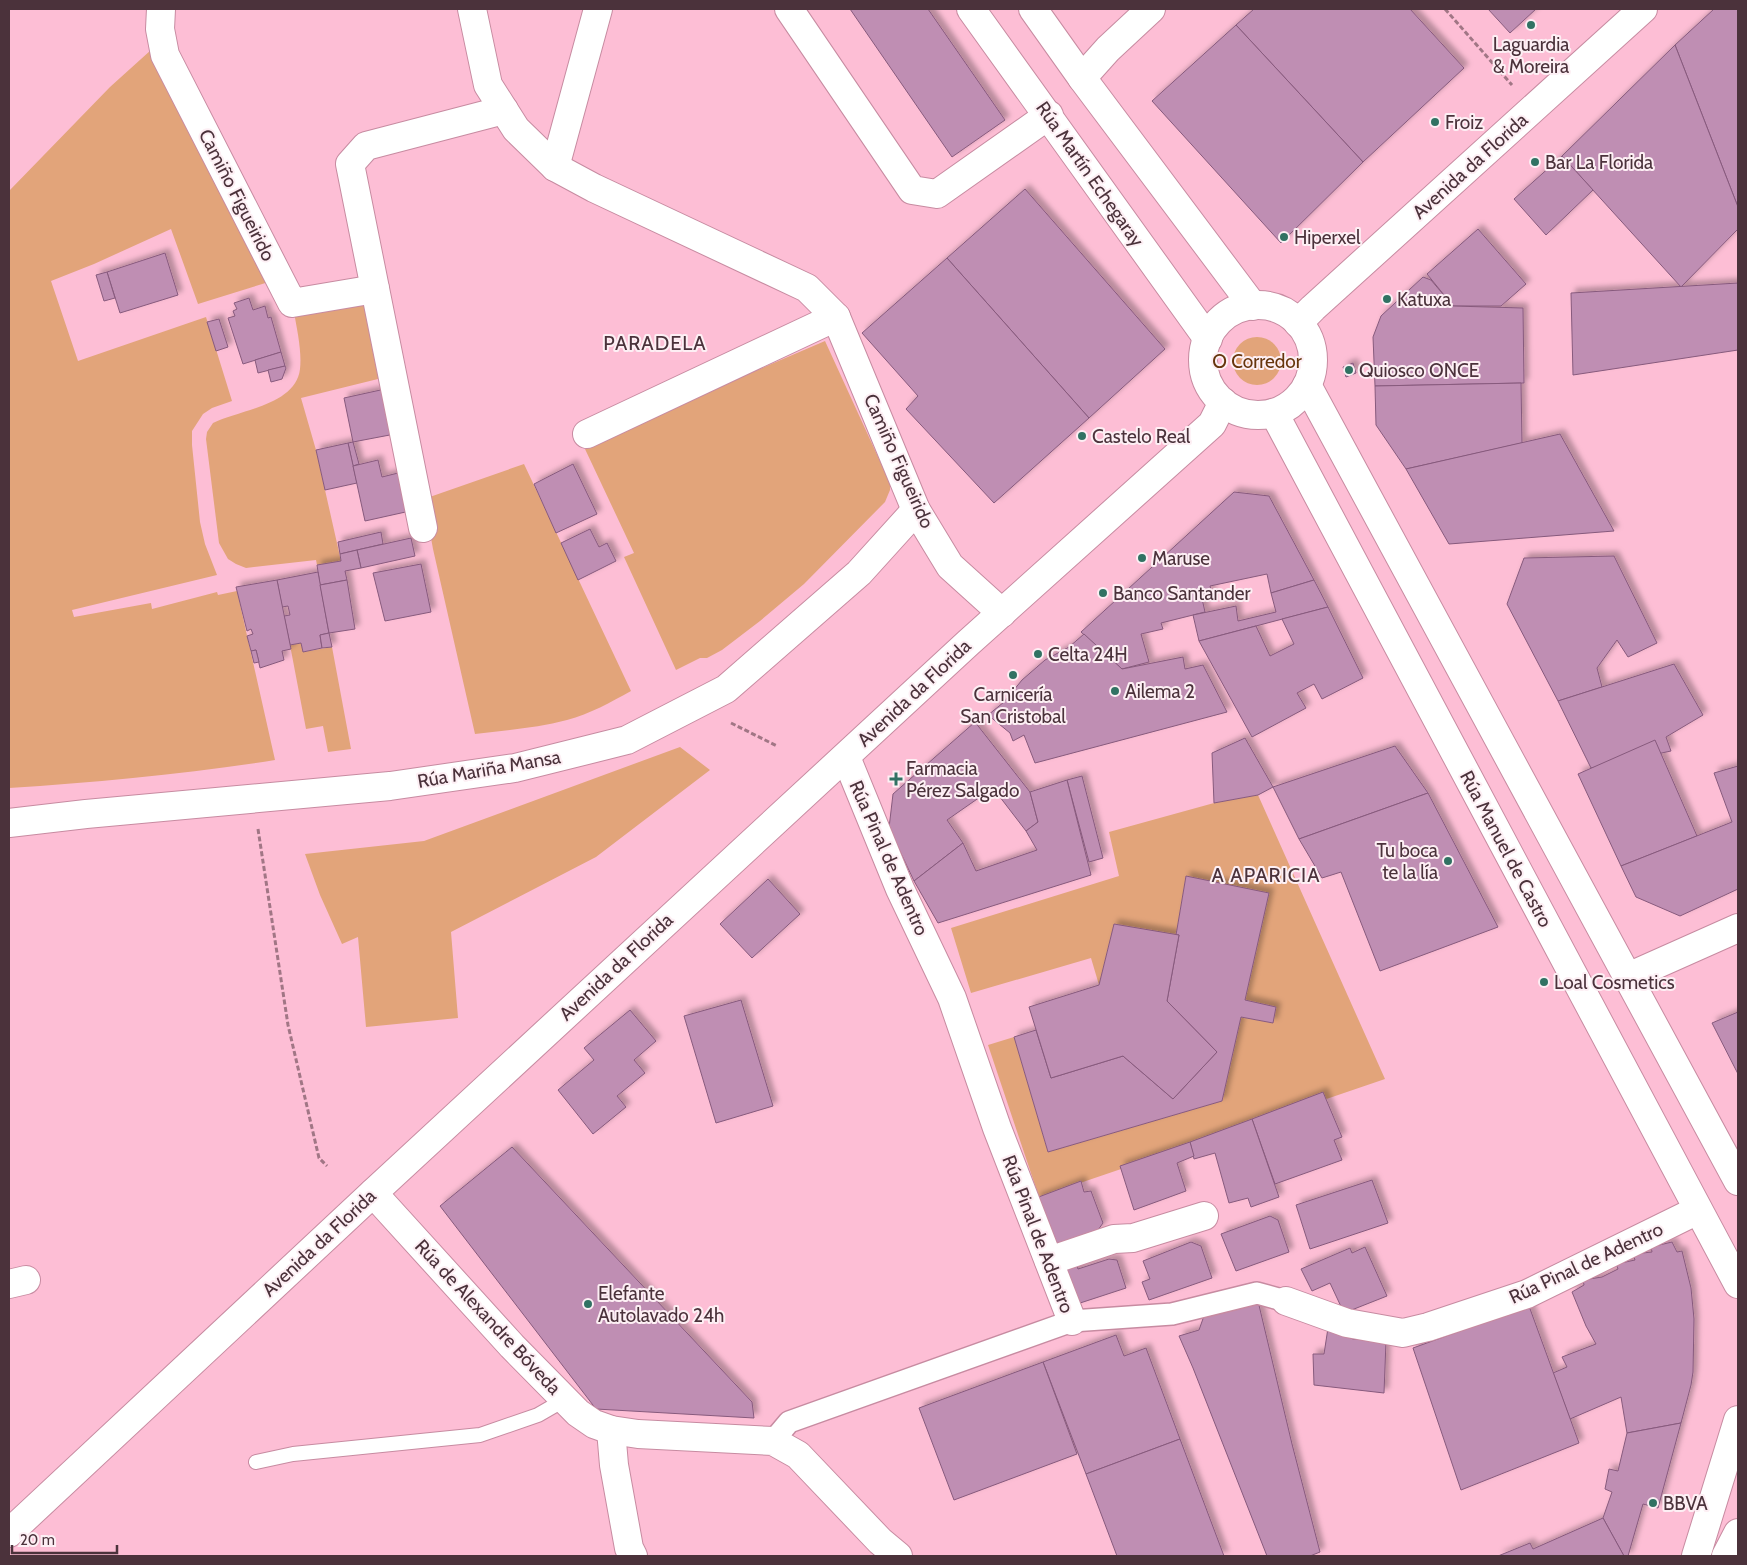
<svg xmlns="http://www.w3.org/2000/svg" width="1747" height="1565" font-family="Cabin,sans-serif">
<style>
.green{fill:#e2a47a}
.building{fill:#bf8eb3;stroke:#875a7d;filter:url(#shadow)}
.lines{fill:none;stroke-linecap:round;stroke-linejoin:round}
.service-casing{stroke:#c78ba1;stroke-width:16}
.pedestrian-casing{stroke:#c78ba1;stroke-width:24}
.minor-casing{stroke:#c78ba1;stroke-width:30}
.secondary-casing{stroke:#c78ba1;stroke-width:30}
.path{stroke:#a17685;stroke-width:3;stroke-dasharray:5 2.5;stroke-linecap:butt}
.service{stroke:#fff;stroke-width:14}
.pedestrian{stroke:#fff;stroke-width:21}
.minor{stroke:#fff;stroke-width:28}
.secondary{stroke:#fff;stroke-width:28}
.poi-dot{fill:#317263;stroke:#fdeff4;stroke-width:2}
.labels{text-anchor:middle;dominant-baseline:central;stroke-width:4;stroke-linejoin:round;paint-order:stroke}
.poi-label{font-size:19px;fill:#4b323b;stroke:#fdeff4;text-anchor:start}
.street-label{font-size:19px;fill:#4b323b;stroke:#fdeff4}
.park-label{font-size:19px;fill:#66350c;stroke:#fdeff4}
.neighbourhood-label{font-size:20px;letter-spacing:1px;fill:#4b323b;stroke:#fdeff4}
</style>
<defs>
<filter id="shadow"><feDropShadow dx="4.5" dy="-4.5" stdDeviation="2.5" flood-color="#0004"/></filter>
</defs>
<rect width="100%" height="100%" fill="#fdbed5"/>
<g class="green">
<path d="M151,50L272,281L198,304L171,229L94,264L51,281L78,361L206,317L232,401L212,408L203,414L192,431V445L200,522L205,544L217,575L72,610L74,617L151,603L152,609L217,592L218,595L237,591L275,760C187,774 98,782 9,788V191L110,87Z"/>
<path d="M364,302L382,378L301,398L316,450L341,561L317,565L316,560L246,568L236,564L228,559L219,543L206,439L207,432L213,423C240,410 296,405 300,369C302,351 297,330 294,312Z"/>
<circle cx="1257" cy="361" r="24"/>
<polygon points="825,341 890,483 890,490 885,502 804,584 760,621 722,650 707,658 700,658 676,670 624,557 634,553 585,449 720,386"/>
<path d="M524,464L631,691C611,702 590,714 567,720C537,728 506,730 475,734L433,549L424,499Z"/>
<polygon points="301,643 303,652 332,647 351,749 328,752 323,726 306,729 290,645"/>
<polygon points="680,747 710,770 596,857 451,932 458,1018 366,1027 358,937 342,944 320,895 305,854 424,841"/>
<polygon points="1258,795 1385,1079 1039,1197 988,1045 1014,1037 1048,1152 1222,1101 1241,1017 1273,1023 1276,1007 1245,1000 1269,893 1186,876 1176,935 1114,924 1099,985 1091,958 971,993 951,928 1119,876 1109,832 1214,803"/>
</g>
<g class="building">
<polygon points="850,9 928,9 1005,120 952,157"/>
<polygon points="1254,9 1410,9 1464,68 1363,162 1236,25"/>
<polygon points="1488,9 1536,9 1510,33"/>
<polygon points="1714,9 1738,9 1738,207 1675,45"/>
<polygon points="1236,25 1363,162 1281,243 1152,101"/>
<polygon points="1675,45 1738,207 1738,229 1681,287 1562,156"/>
<polygon points="1562,156 1593,190 1546,235 1514,199"/>
<polygon points="1025,189 1165,349 1089,418 947,258"/>
<polygon points="1478,229 1526,284 1501,306 1453,306 1427,274"/>
<polygon points="165,253 178,295 120,313 107,272"/>
<polygon points="947,258 1089,418 994,503 906,409 918,396 862,333"/>
<polygon points="107,272 115,298 104,301 96,275"/>
<polygon points="1423,277 1431,280 1453,306 1523,308 1524,383 1375,386 1373,337 1381,316"/>
<polygon points="1738,283 1738,350 1573,375 1571,293"/>
<polygon points="249,298 253,310 265,306 268,318 271,317 281,352 243,364 228,318 235,316 233,311 237,309 234,303"/>
<polygon points="219,319 228,347 216,351 207,322"/>
<polygon points="281,352 285,366 258,373 255,360"/>
<polygon points="1353,363 1356,373 1346,377 1343,367"/>
<polygon points="285,366 286,368 282,379 271,382 268,370"/>
<polygon points="1521,383 1522,443 1406,469 1376,425 1375,386"/>
<polygon points="385,389 395,434 353,442 344,398"/>
<polygon points="1560,434 1614,531 1449,544 1406,469"/>
<polygon points="353,442 359,464 353,466 348,443"/>
<polygon points="348,443 357,483 325,490 316,450"/>
<polygon points="378,460 382,477 402,472 410,511 365,521 353,466"/>
<polygon points="573,464 597,514 556,533 534,484"/>
<polygon points="1234,492 1269,496 1314,580 1271,593 1267,574 1210,586 1212,593 1201,594 1205,612 1161,623 1163,629 1141,634 1149,662 1122,669 1081,632"/>
<polygon points="590,529 599,547 607,543 616,561 578,580 561,543"/>
<polygon points="381,532 383,544 340,554 338,542"/>
<polygon points="411,538 415,556 361,568 357,550"/>
<polygon points="357,550 361,568 345,571 347,580 320,585 317,565 341,561 340,554"/>
<polygon points="1614,556 1657,643 1628,657 1617,640 1597,668 1602,687 1558,701 1507,604 1524,558"/>
<polygon points="421,564 431,612 385,621 373,573"/>
<polygon points="318,572 329,633 320,635 322,648 303,652 301,643 290,645 284,616 290,615 288,606 282,607 277,580"/>
<polygon points="277,580 291,649 282,651 284,660 260,668 256,650 251,651 247,636 253,634 251,629 247,631 236,587"/>
<polygon points="347,580 355,629 329,633 320,585"/>
<polygon points="1314,580 1328,607 1199,641 1193,615 1236,606 1238,621 1276,612 1271,593"/>
<polygon points="1328,607 1363,678 1322,699 1314,684 1297,693 1306,708 1252,737 1199,641 1256,626 1270,656 1294,644 1282,619"/>
<polygon points="329,633 332,647 322,648 320,635"/>
<polygon points="1084,634 1122,669 1183,657 1185,669 1203,665 1227,712 1035,763 1024,735 1013,741 1010,733 988,715 1004,702 1022,680 1045,660 1069,647"/>
<polygon points="256,650 259,662 254,663 251,651"/>
<polygon points="1674,664 1703,715 1666,737 1671,751 1591,768 1558,701"/>
<polygon points="975,722 1030,792 1038,822 1026,831 993,788 947,820 963,843 914,881 889,828 893,794"/>
<polygon points="1245,738 1273,787 1258,795 1214,803 1212,753"/>
<polygon points="1655,740 1697,836 1621,866 1578,774"/>
<polygon points="1395,746 1428,793 1299,839 1273,787"/>
<polygon points="1738,766 1738,889 1680,916 1636,897 1621,866 1732,822 1714,773"/>
<polygon points="1082,776 1103,858 1089,862 1067,780"/>
<polygon points="1067,780 1091,875 938,923 914,881 963,843 976,871 1037,850 1026,831 1038,822 1030,792"/>
<polygon points="1428,793 1498,927 1380,971 1341,872 1322,878 1299,839"/>
<polygon points="1186,876 1269,893 1245,1000 1276,1007 1273,1023 1241,1017 1222,1101 1048,1152 1014,1037 1036,1030 1051,1078 1123,1056 1173,1099 1217,1052 1167,1001 1179,935 1176,935"/>
<polygon points="768,879 800,914 752,958 720,924"/>
<polygon points="1114,924 1179,935 1167,1001 1217,1052 1173,1099 1123,1056 1051,1078 1029,1007 1099,985"/>
<polygon points="741,1000 773,1106 716,1123 684,1016"/>
<polygon points="630,1010 656,1041 634,1060 645,1073 617,1096 626,1107 593,1134 558,1090 594,1060 584,1048"/>
<polygon points="1738,1012 1738,1074 1712,1023"/>
<polygon points="1323,1092 1342,1137 1334,1140 1342,1160 1275,1184 1252,1119"/>
<polygon points="1252,1119 1279,1197 1251,1207 1248,1198 1229,1203 1215,1153 1194,1159 1190,1142"/>
<polygon points="1190,1142 1194,1156 1177,1163 1186,1191 1134,1210 1120,1166"/>
<polygon points="512,1147 752,1402 754,1418 596,1409 440,1206"/>
<polygon points="1372,1180 1388,1223 1310,1249 1296,1205"/>
<polygon points="1081,1181 1084,1192 1091,1191 1103,1223 1098,1230 1053,1245 1036,1198"/>
<polygon points="1270,1216 1278,1220 1289,1252 1236,1271 1221,1234"/>
<polygon points="1191,1242 1201,1246 1212,1278 1149,1300 1142,1282 1150,1279 1143,1261"/>
<polygon points="1672,1242 1677,1252 1682,1251 1691,1288 1694,1319 1693,1372 1691,1385 1681,1423 1627,1433 1621,1397 1570,1419 1553,1373 1567,1367 1562,1357 1596,1344 1586,1326 1572,1292 1584,1285 1583,1280 1602,1277 1618,1269 1616,1264 1635,1260 1633,1254 1652,1252 1651,1247"/>
<polygon points="1365,1247 1387,1296 1344,1313 1330,1283 1312,1291 1301,1269 1350,1248 1352,1253"/>
<polygon points="1109,1259 1117,1260 1126,1288 1074,1305 1060,1265 1075,1261 1078,1269"/>
<polygon points="1258,1301 1292,1444 1320,1552 1310,1556 1267,1556 1193,1368 1179,1336 1199,1330 1205,1313"/>
<polygon points="1529,1306 1579,1443 1461,1490 1413,1348"/>
<polygon points="1328,1328 1353,1339 1386,1341 1384,1393 1314,1385 1313,1354 1324,1354"/>
<polygon points="1116,1335 1124,1356 1146,1348 1180,1439 1086,1474 1043,1362"/>
<polygon points="1043,1362 1077,1454 954,1500 919,1408"/>
<polygon points="1681,1423 1658,1508 1643,1504 1628,1556 1624,1556 1603,1518 1612,1492 1605,1489 1609,1469 1618,1471 1627,1433"/>
<polygon points="1180,1439 1224,1556 1117,1556 1086,1474"/>
<polygon points="1603,1518 1624,1556 1498,1556 1530,1543 1533,1549"/>
</g>
<g class="lines">
<defs>
<polyline id="service" points="256,1462 293,1454 480,1435 538,1415 564,1400"/>
<polyline id="pedestrian" points="773,1441 789,1422 1072,1321 1172,1314 1257,1293 1286,1301"/>
<g id="minor">
<polyline points="161,9 160,29 165,55 292,303 375,289"/>
<polyline points="472,9 488,85 516,129 555,167 594,188 807,288 836,317 916,510 950,566 1002,613"/>
<polyline points="789,9 912,190 937,194 1049,115"/>
<polyline points="1082,78 1108,49 1151,9"/>
<polyline points="555,167 598,9"/>
<polyline points="587,434 836,317"/>
<polyline points="423,528 350,164 366,146 504,110"/>
<polyline points="846,757 900,889 952,998 997,1128 1072,1321"/>
<polyline points="9,823 86,814 390,786 515,768 627,740 726,689 859,573 916,510"/>
<polyline points="1628,977 1738,928"/>
<polyline points="373,1193 512,1346 578,1413 594,1424 611,1430 638,1434 773,1441 798,1455 880,1541 898,1556"/>
<polyline points="1049,1261 1114,1239 1133,1238 1204,1216"/>
<polyline points="9,1284 26,1280"/>
<polyline points="1286,1301 1347,1323 1403,1333 1428,1327 1527,1294 1698,1210"/>
<polyline points="611,1430 614,1465 629,1548 633,1556"/>
<polyline points="1696,1556 1738,1420"/>
<polyline points="1726,1556 1738,1533"/>
</g>
<g id="secondary">
<polyline points="971,9 1208,339"/>
<polyline points="1033,9 1082,78 1253,306"/>
<circle cx="1258" cy="360" r="55"/>
<polyline points="1298,323 1313,308 1643,9"/>
<polyline points="1307,385 1738,1181"/>
<polyline points="1274,413 1738,1284"/>
<polyline points="9,1533 373,1193 968,643 1212,424 1223,402"/>
</g>
</defs>
<use href="#service" class="service-casing"/>
<use href="#pedestrian" class="pedestrian-casing"/>
<use href="#minor" class="minor-casing"/>
<use href="#secondary" class="secondary-casing"/>
<g class="path">
<polyline points="1445,9 1512,85"/>
<polyline points="731,723 777,746"/>
<polyline points="258,829 288,1025 319,1158 327,1166"/>
</g>
<use href="#service" class="service"/>
<use href="#pedestrian" class="pedestrian"/>
<use href="#minor" class="minor"/>
<use href="#secondary" class="secondary"/>
</g>
<g class="poi-dot">
<circle cx="1531" cy="25" r="5"/>
<circle cx="1435" cy="122" r="5"/>
<circle cx="1535" cy="162" r="5"/>
<circle cx="1284" cy="237" r="5"/>
<circle cx="1387" cy="299" r="5"/>
<circle cx="1349" cy="370" r="5"/>
<circle cx="1082" cy="436" r="5"/>
<circle cx="1142" cy="558" r="5"/>
<circle cx="1103" cy="593" r="5"/>
<circle cx="1038" cy="654" r="5"/>
<circle cx="1013" cy="675" r="5"/>
<circle cx="1115" cy="691" r="5"/>
<path d="M893.5 771.5h5v5h5v5h-5v5h-5v-5h-5v-5h5z"/>
<circle cx="1448" cy="861" r="5"/>
<circle cx="1544" cy="982" r="5"/>
<circle cx="588" cy="1304" r="5"/>
<circle cx="1653" cy="1503" r="5"/>
</g>
<g class="labels">
<g class="poi-label">
<text x="1531" y="44" text-anchor="middle">Laguardia<tspan x="1531" dy="22">&amp; Moreira</tspan></text>
<text x="1445" y="122">Froiz</text>
<text x="1545" y="162">Bar La Florida</text>
<text x="1294" y="237">Hiperxel</text>
<text x="1397" y="299">Katuxa</text>
<text x="1359" y="370">Quiosco ONCE</text>
<text x="1092" y="436">Castelo Real</text>
<text x="1152" y="558">Maruse</text>
<text x="1113" y="593">Banco Santander</text>
<text x="1048" y="654">Celta 24H</text>
<text x="1125" y="691">Ailema 2</text>
<text x="1013" y="694" text-anchor="middle">Carnicería<tspan x="1013" dy="22">San Cristobal</tspan></text>
<text x="906" y="768">Farmacia<tspan x="906" dy="22">Pérez Salgado</tspan></text>
<text x="1438" y="850" text-anchor="end">Tu boca<tspan x="1438" dy="22">te la lía</tspan></text>
<text x="1554" y="982">Loal Cosmetics</text>
<text x="598" y="1293">Elefante<tspan x="598" dy="22">Autolavado 24h</tspan></text>
<text x="1663" y="1503">BBVA</text>
</g>
<g class="street-label">
<text transform="translate(1470 166) rotate(-42)">Avenida da Florida</text>
<text transform="translate(1090 174) rotate(55)">Rúa Martín Echegaray</text>
<text transform="translate(237 195) rotate(63)">Camiño Figueirido</text>
<text transform="translate(899 461) rotate(66)">Camiño Figueirido</text>
<text transform="translate(914 693) rotate(-43)">Avenida da Florida</text>
<text transform="translate(489 769) rotate(-10)">Rúa Mariña Mansa</text>
<text transform="translate(1506 849) rotate(62)">Rúa Manuel de Castro</text>
<text transform="translate(889 858) rotate(66)">Rúa Pinal de Adentro</text>
<text transform="translate(616 967) rotate(-43)">Avenida da Florida</text>
<text transform="translate(1038 1234) rotate(69)">Rúa Pinal de Adentro</text>
<text transform="translate(319 1243) rotate(-43)">Avenida da Florida</text>
<text transform="translate(1586 1263) rotate(-25)">Rúa Pinal de Adentro</text>
<text transform="translate(488 1317) rotate(47)">Rúa de Alexandre Bóveda</text>
</g>
<g class="park-label">
<text x="1257" y="361">O Corredor</text>
</g>
<g class="neighbourhood-label">
<text x="655" y="343">PARADELA</text>
<text x="1266" y="875">A APARICIA</text>
</g>
</g>
<rect width="1747" height="1565" fill="none" stroke="#4b323b" stroke-width="20"/>
<path d="M12 1545v8h105v-8" fill="none" stroke="#4b323b" stroke-width="2.5"/>
<text x="20" y="1545" font-size="15" fill="#4b323b" stroke="#fdeff4" stroke-width="4" paint-order="stroke">20 m</text>
</svg>
